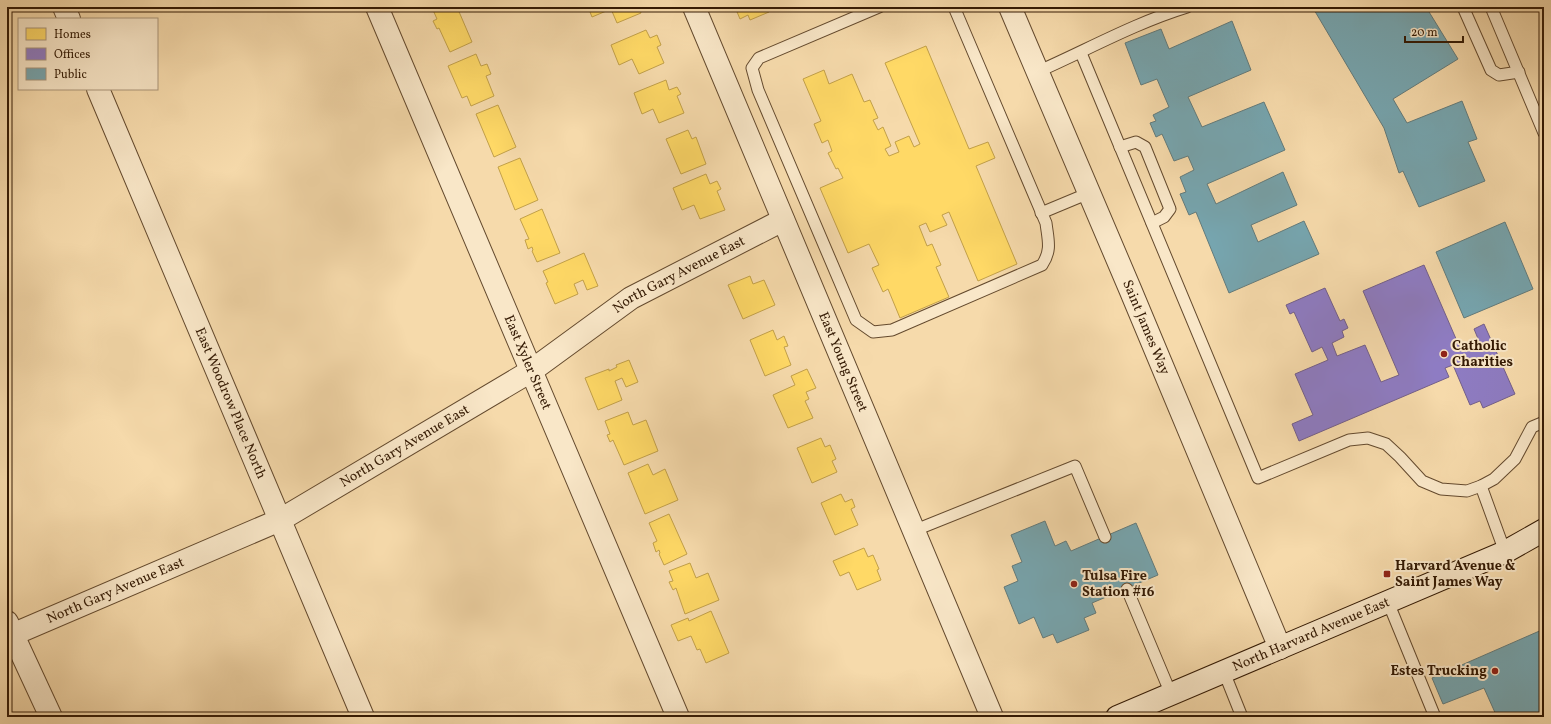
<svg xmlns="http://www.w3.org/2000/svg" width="1551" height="724" font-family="Vollkorn,serif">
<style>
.homes{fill:#ffd966;stroke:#c2a049}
.offices{fill:#8e7cc3;stroke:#735f8a}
.public{fill:#76a5af;stroke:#627b7c}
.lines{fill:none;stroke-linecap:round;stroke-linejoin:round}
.service-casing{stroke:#644a2e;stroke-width:13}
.minor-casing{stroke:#644a2e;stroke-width:24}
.secondary-casing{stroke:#341a04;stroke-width:24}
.service{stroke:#f9e7c8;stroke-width:11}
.minor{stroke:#f9e7c8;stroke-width:22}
.secondary{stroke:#f9e7c8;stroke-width:22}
.poi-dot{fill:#8f2418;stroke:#f9e7c8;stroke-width:1.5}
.labels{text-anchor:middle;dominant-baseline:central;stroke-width:4;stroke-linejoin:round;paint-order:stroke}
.street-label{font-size:14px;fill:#341a04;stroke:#f9e7c8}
.poi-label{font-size:14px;font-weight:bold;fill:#341a04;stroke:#f9e7c8;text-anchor:start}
</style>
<rect width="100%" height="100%" fill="#f6daab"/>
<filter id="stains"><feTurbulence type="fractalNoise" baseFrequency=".005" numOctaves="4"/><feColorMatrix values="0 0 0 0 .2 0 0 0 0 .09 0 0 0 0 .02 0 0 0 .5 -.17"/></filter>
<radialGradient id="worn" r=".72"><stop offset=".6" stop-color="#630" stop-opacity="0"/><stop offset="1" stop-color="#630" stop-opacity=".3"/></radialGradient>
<g class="homes">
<polygon points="439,7 457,7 472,42 450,52 439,28 437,29 433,21 437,19 433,10"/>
<polygon points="588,7 639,7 641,13 617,23 611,9 592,17"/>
<polygon points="735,7 770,7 768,8 769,12 750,20 748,15 740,19"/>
<polygon points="646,30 650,38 657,35 661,45 657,47 664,63 639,74 632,59 619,65 611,45"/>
<polygon points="926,46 969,149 988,142 995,158 976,166 1017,264 978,281 949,212 942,215 947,225 930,232 926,223 919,226 927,246 932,244 941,265 936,267 949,297 900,318 888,289 883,292 872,268 879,265 869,244 848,253 820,188 843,178 838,168 836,169 828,153 832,151 828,140 822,143 814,124 821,121 803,79 824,70 829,84 852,74 864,102 870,100 878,118 873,120 878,130 883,127 891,146 885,149 889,156 899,152 895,142 909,136 914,147 920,144 885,63"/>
<polygon points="476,54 481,66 487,64 491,74 486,76 494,96 471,106 467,96 462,98 448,66"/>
<polygon points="666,80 669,90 677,87 681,94 677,96 684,113 659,123 653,109 642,114 634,93"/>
<polygon points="498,105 516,147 494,157 476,114"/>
<polygon points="688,130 692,139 696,137 706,164 681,174 666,139"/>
<polygon points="520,158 538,200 515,210 498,167"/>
<polygon points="706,174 710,184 717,181 721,189 717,191 725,210 700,219 694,205 682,210 673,188"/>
<polygon points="542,209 560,253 537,262 532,251 533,250 532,247 528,249 525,240 529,239 520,219"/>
<polygon points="584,253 598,286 587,290 583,280 574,284 578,294 555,304 546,283 548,282 543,271"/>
<polygon points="750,276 753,284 764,280 775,305 743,319 728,285"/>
<polygon points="773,330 777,340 784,336 788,346 784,347 791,365 765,376 750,340"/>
<polygon points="629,360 638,382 626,387 622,378 615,381 622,400 598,410 585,378 609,369 609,371 617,367 616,365"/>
<polygon points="807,369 816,388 806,392 809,399 805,401 813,418 788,428 773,395 795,385 791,376"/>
<polygon points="628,412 633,425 646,420 658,451 624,465 613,440 610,442 607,435 610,434 605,421"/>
<polygon points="821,438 825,447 830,445 836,459 832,461 837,472 812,483 797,448"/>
<polygon points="648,464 653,475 665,469 678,500 645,514 628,473"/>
<polygon points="841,494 845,502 852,499 855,507 851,509 858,525 835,535 821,503"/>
<polygon points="669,514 687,554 664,565 659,554 660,553 659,550 656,552 653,543 657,541 649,523"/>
<polygon points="864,548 868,557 873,555 879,569 877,570 881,580 857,590 849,572 840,576 833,561"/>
<polygon points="690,563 696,578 708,573 719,600 685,614 676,588 673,590 669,582 673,581 669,571"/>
<polygon points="711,611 729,653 706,663 700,649 697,650 691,636 678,641 671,625 688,618 689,621"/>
</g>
<polygon class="offices" points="1424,265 1460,348 1479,341 1474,329 1484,324 1515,394 1483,408 1480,401 1470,405 1453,365 1445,368 1449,377 1299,441 1292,424 1313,415 1295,374 1328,360 1322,347 1312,352 1294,312 1290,314 1286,305 1325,288 1340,321 1344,319 1348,328 1342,331 1344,337 1332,343 1337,356 1365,345 1381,382 1399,375 1363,291"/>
<g class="public">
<polygon points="1315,7 1426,7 1458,59 1393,99 1407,123 1462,101 1477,139 1468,142 1485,181 1419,207 1403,171 1399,173 1384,128 1313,8"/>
<polygon points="1232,21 1251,70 1188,97 1202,127 1264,102 1285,150 1207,184 1216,204 1283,172 1297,205 1251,225 1258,242 1304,221 1319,254 1229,293 1196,212 1189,215 1180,194 1186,192 1180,177 1194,170 1188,156 1174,161 1162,134 1156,137 1150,123 1156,121 1153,115 1169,107 1157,79 1141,85 1125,43 1161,29 1169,49"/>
<polygon points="1505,222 1533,289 1464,318 1436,252"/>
<polygon points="1045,521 1055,546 1066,541 1071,551 1136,523 1158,575 1092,603 1096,613 1084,618 1089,630 1057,643 1053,634 1043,638 1034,617 1019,624 1004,587 1018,581 1012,566 1022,562 1011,535"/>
<polygon points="1544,629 1544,717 1497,717 1484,688 1443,704 1432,678"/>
</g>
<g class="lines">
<defs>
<g id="service">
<path d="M879,7L759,58L752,68L758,90L856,320L873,332L892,330L1042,265C1052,250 1048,240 1046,223L954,7"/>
<polyline points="1463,7 1491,70 1499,75 1519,72"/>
<polyline points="1491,7 1544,133"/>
<polyline points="1081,53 1258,478 1349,440 1368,438 1386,444 1400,457 1422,481 1441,489 1467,491 1481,486 1494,479 1515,459 1532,427 1544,422"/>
<path d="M1037,72C1087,50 1135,23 1187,7"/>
<polyline points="1120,147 1136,142 1145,147 1170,209 1164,217 1152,223"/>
<polyline points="1041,213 1089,193"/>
<polyline points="1481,486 1505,552"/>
<polyline points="913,531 1075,466 1105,537"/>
<polyline points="1127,589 1171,694"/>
<polyline points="1388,602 1435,717"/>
<polyline points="1224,672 1242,717"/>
</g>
<g id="minor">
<polyline points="64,7 69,19"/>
<path id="s1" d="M377,7L678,717"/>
<path id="s2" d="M694,7L992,717"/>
<path id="s3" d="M1010,7L1130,289L1280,648"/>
<path id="s4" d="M98,89L363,717"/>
<polyline points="7,622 51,717"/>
<path id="s5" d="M7,637L280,520L531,371L631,298L783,220"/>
</g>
<g id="secondary">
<path id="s6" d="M1117,717L1505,552L1544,530"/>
</g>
</defs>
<use href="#service" class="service-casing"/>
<use href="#minor" class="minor-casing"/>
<use href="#secondary" class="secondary-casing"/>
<use href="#service" class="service"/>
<use href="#minor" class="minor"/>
<use href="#secondary" class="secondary"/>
</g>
<g class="poi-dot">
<circle cx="1444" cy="354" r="4"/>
<rect x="1383" y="570" width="8" height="8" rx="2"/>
<circle cx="1074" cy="584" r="4"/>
<circle cx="1495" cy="671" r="4"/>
</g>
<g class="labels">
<g class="street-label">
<text stroke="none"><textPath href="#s5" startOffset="766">North Gary Avenue East</textPath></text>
<text stroke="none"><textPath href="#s3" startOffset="348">Saint James Way</textPath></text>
<text stroke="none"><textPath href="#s1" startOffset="386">East Xyler Street</textPath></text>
<text stroke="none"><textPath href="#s2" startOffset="385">East Young Street</textPath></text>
<text stroke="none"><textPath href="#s4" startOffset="341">East Woodrow Place North</textPath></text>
<text stroke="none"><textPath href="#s5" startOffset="442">North Gary Avenue East</textPath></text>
<text stroke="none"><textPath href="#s5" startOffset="118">North Gary Avenue East</textPath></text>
<text stroke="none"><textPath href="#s6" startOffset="211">North Harvard Avenue East</textPath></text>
</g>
<g class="poi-label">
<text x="1452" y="346">Catholic<tspan x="1452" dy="16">Charities</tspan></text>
<text x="1395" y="566">Harvard Avenue &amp;<tspan x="1395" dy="16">Saint James Way</tspan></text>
<text x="1082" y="576">Tulsa Fire<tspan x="1082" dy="16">Station #16</tspan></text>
<text x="1487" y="671" text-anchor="end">Estes Trucking</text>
</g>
</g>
<rect width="1551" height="724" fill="none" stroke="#f6daab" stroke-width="24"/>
<rect x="8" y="8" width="1535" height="708" fill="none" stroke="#341a04" stroke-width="2"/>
<rect x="12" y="12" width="1527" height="700" fill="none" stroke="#341a04"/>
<rect x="18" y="18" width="140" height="72" fill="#f9e7c8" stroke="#aa957a"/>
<rect x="26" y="28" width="20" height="12" fill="#ffd966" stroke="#aa957a"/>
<text x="54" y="38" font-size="12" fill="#341a04">Homes</text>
<rect x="26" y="48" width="20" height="12" fill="#8e7cc3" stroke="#aa957a"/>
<text x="54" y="58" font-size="12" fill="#341a04">Offices</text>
<rect x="26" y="68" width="20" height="12" fill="#76a5af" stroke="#aa957a"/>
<text x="54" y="78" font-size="12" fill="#341a04">Public</text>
<path d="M1405 36v6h58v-6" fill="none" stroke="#341a04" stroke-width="2"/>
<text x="1411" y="36" font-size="12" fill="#341a04" stroke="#f9e7c8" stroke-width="3" paint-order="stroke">20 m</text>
<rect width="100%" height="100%" filter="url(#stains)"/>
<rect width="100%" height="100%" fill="url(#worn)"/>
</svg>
